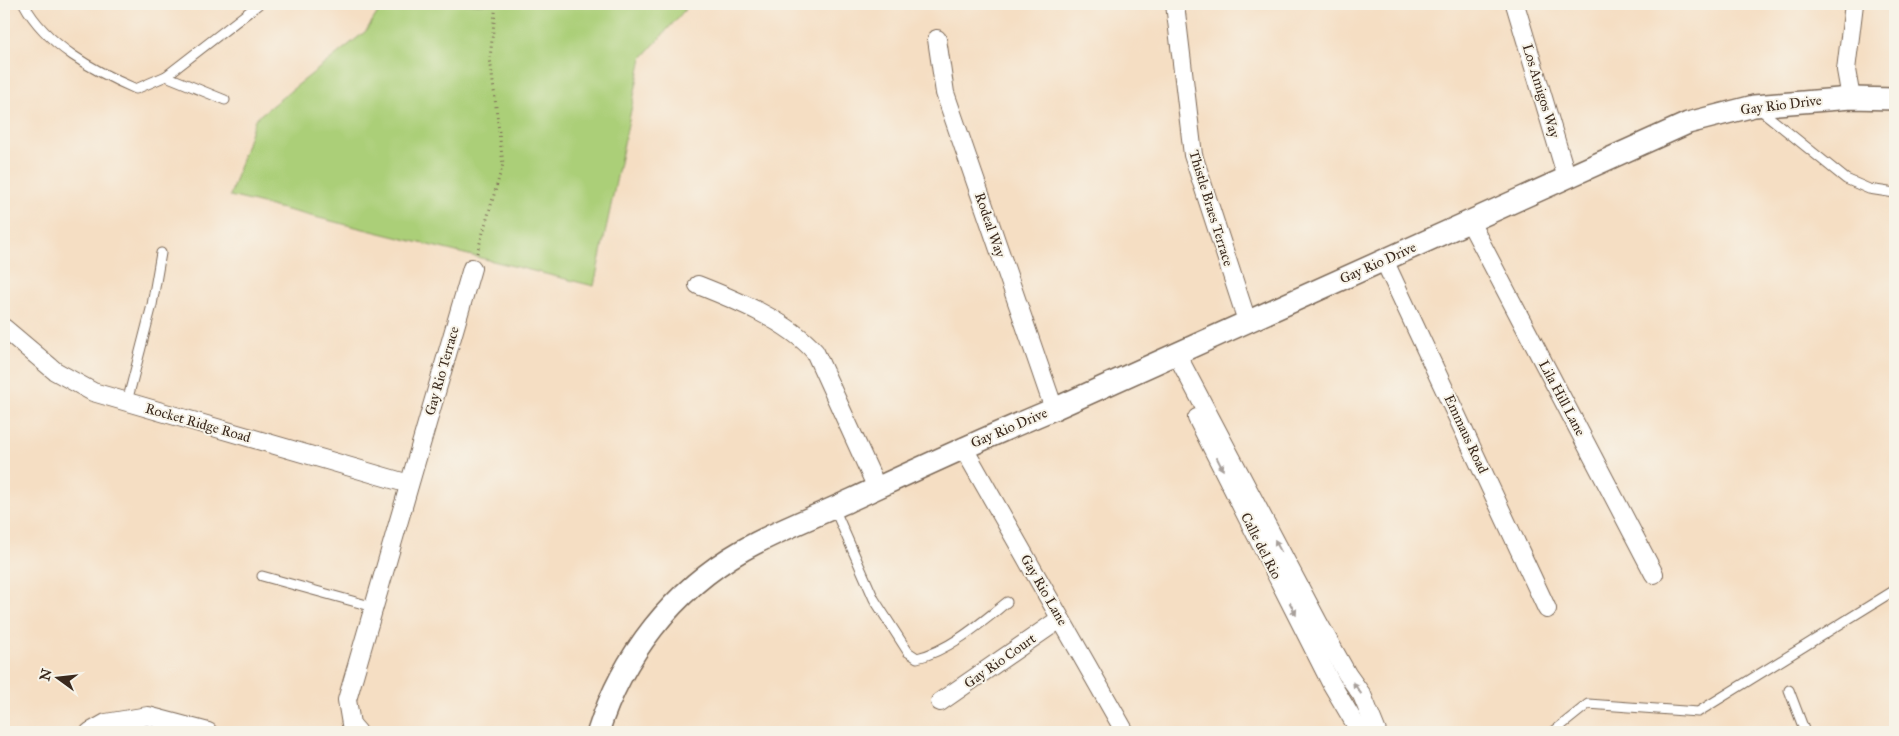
<svg xmlns="http://www.w3.org/2000/svg" width="1899" height="736" font-family="'IM FELL Great Primer',serif">
<style>
.green{fill:#abcf78;stroke:#737c4b}
.lines{fill:none;stroke-linecap:round;stroke-linejoin:round}
.service-casing{stroke:#7c6958;stroke-width:11}
.minor-casing{stroke:#7c6958;stroke-width:20}
.tertiary-casing{stroke:#7c6958;stroke-width:24}
.path{stroke:#7c6958;stroke-width:3;stroke-dasharray:1 4;stroke-linecap:butt}
.service{stroke:#fff;stroke-width:9}
.minor{stroke:#fff;stroke-width:18}
.tertiary{stroke:#fff;stroke-width:21}
.oneway{fill:#a79f9a}
.labels{text-anchor:middle;dominant-baseline:central;stroke-width:4;stroke-linejoin:round;paint-order:stroke}
.street-label{font-size:14px;fill:#3b2a1e;stroke:#f7f3e8}
</style>
<rect width="100%" height="100%" fill="#f7f3e8"/>
<filter id="ink" filterUnits="userSpaceOnUse"><feTurbulence type="fractalNoise" baseFrequency=".02" numOctaves="2"/><feDisplacementMap in="SourceGraphic" scale="10" xChannelSelector="R" yChannelSelector="G"/><feConvolveMatrix kernelMatrix="1 2 1 2 8 2 1 2 1" color-interpolation-filters="sRGB"/></filter>
<filter id="wash" filterUnits="userSpaceOnUse"><feTurbulence type="fractalNoise" baseFrequency=".0096" numOctaves="4" result="noise"/><feDisplacementMap in="SourceGraphic" scale="20" xChannelSelector="R" yChannelSelector="G"/><feGaussianBlur stdDeviation="1.12" result="paint"/><feColorMatrix in="noise" values="0 0 0 0 0 0 0 0 0 0 0 0 0 0 0 0 0 1.4 0 .05"/><feComposite in="paint" operator="in"/></filter>
<g filter="url(#wash)">
<rect width="100%" height="100%" fill="#f5dec3"/>
<polygon class="green" points="383,4 690,4 642,58 594,286 230,196 255,119 366,31"/>
</g>
<g filter="url(#ink)">
<g class="lines">
<defs>
<g id="service">
<path d="M24,4C46,45 94,71 136,89L166,76L225,100"/>
<polyline points="166,76 259,4"/>
<polyline points="1758,108 1846,179 1869,189 1895,193"/>
<polyline points="127,402 152,305 161,253"/>
<path d="M834,508L874,599L908,652L917,658C949,651 982,622 1007,602"/>
<polyline points="262,576 374,607"/>
<polyline points="1789,690 1805,732"/>
<polyline points="1553,732 1588,704 1698,712 1895,590"/>
</g>
<g id="minor">
<polyline points="1175,4 1193,155 1247,321"/>
<polyline points="1515,4 1567,178"/>
<polyline points="937,39 945,93 1054,409"/>
<polyline points="1851,98 1846,70 1854,4"/>
<polyline points="1470,222 1654,574"/>
<polyline points="1384,260 1547,609"/>
<path d="M698,285C736,300 788,321 815,352L877,488"/>
<polyline points="4,328 55,371 93,392 409,484"/>
<polyline points="1176,353 1319,624 1347,674 1362,695 1377,732"/>
<polyline points="1197,418 1331,683 1360,732"/>
<polyline points="963,447 1125,732"/>
<polyline points="940,702 1060,619"/>
<polyline points="90,732 106,723 148,716 208,732"/>
<polyline points="358,732 351,724 347,700 472,268"/>
</g>
<path id="tertiary" d="M598,732C622,656 673,590 743,550C778,530 817,516 853,499C920,468 986,437 1054,409L1688,123L1754,106L1851,98L1895,99"/>
</defs>
<use href="#service" class="service-casing"/>
<use href="#minor" class="minor-casing"/>
<use href="#tertiary" class="tertiary-casing"/>
<polyline class="path" points="477,253 503,164 490,58 496,4"/>
<use href="#service" class="service"/>
<use href="#minor" class="minor"/>
<use href="#tertiary" class="tertiary"/>
</g>
<defs><path id="oneway-solid" d="M-6-.8H1V-3.2L6.5 0L1 3.2V.8H-6Z" transform="scale(1.25)"/></defs>
<g class="oneway">
<use href="#oneway-solid" transform="translate(1220 464) rotate(63)"/>
<use href="#oneway-solid" transform="translate(1278 546) rotate(-118)"/>
<use href="#oneway-solid" transform="translate(1293 609) rotate(63)"/>
<use href="#oneway-solid" transform="translate(1357 688) rotate(-125)"/>
</g>
</g>
<g class="labels">
<g class="street-label">
<text transform="translate(1541 91) rotate(73)">Los Amigos Way</text>
<text transform="translate(1781 105) rotate(-7)">Gay Rio Drive</text>
<text transform="translate(1211 208) rotate(73)">Thistle Braes Terrace</text>
<text transform="translate(990 225) rotate(71)">Rodeal Way</text>
<text transform="translate(1378 263) rotate(-24)">Gay Rio Drive</text>
<text transform="translate(442 371) rotate(-74)">Gay Rio Terrace</text>
<text transform="translate(1562 398) rotate(62)">Lila Hill Lane</text>
<text transform="translate(198 423) rotate(16)">Rocket Ridge Road</text>
<text transform="translate(1009 428) rotate(-23)">Gay Rio Drive</text>
<text transform="translate(1466 434) rotate(65)">Emmaus Road</text>
<text transform="translate(1261 546) rotate(63)">Calle del Rio</text>
<text transform="translate(1044 590) rotate(60)">Gay Rio Lane</text>
<text transform="translate(1000 661) rotate(-35)">Gay Rio Court</text>
</g>
</g>
<rect width="1899" height="736" fill="none" stroke="#f7f3e8" stroke-width="20"/>
<g transform="translate(58 678) rotate(285)" stroke="#f7f3e8" stroke-width="4" paint-order="stroke">
<path d="M0-4L9 19L0 12L-9 19Z" fill="#3b2a1e"/>
<text y="-8" font-size="14" font-weight="bold" text-anchor="middle" fill="#3b2a1e">N</text>
</g>
</svg>
